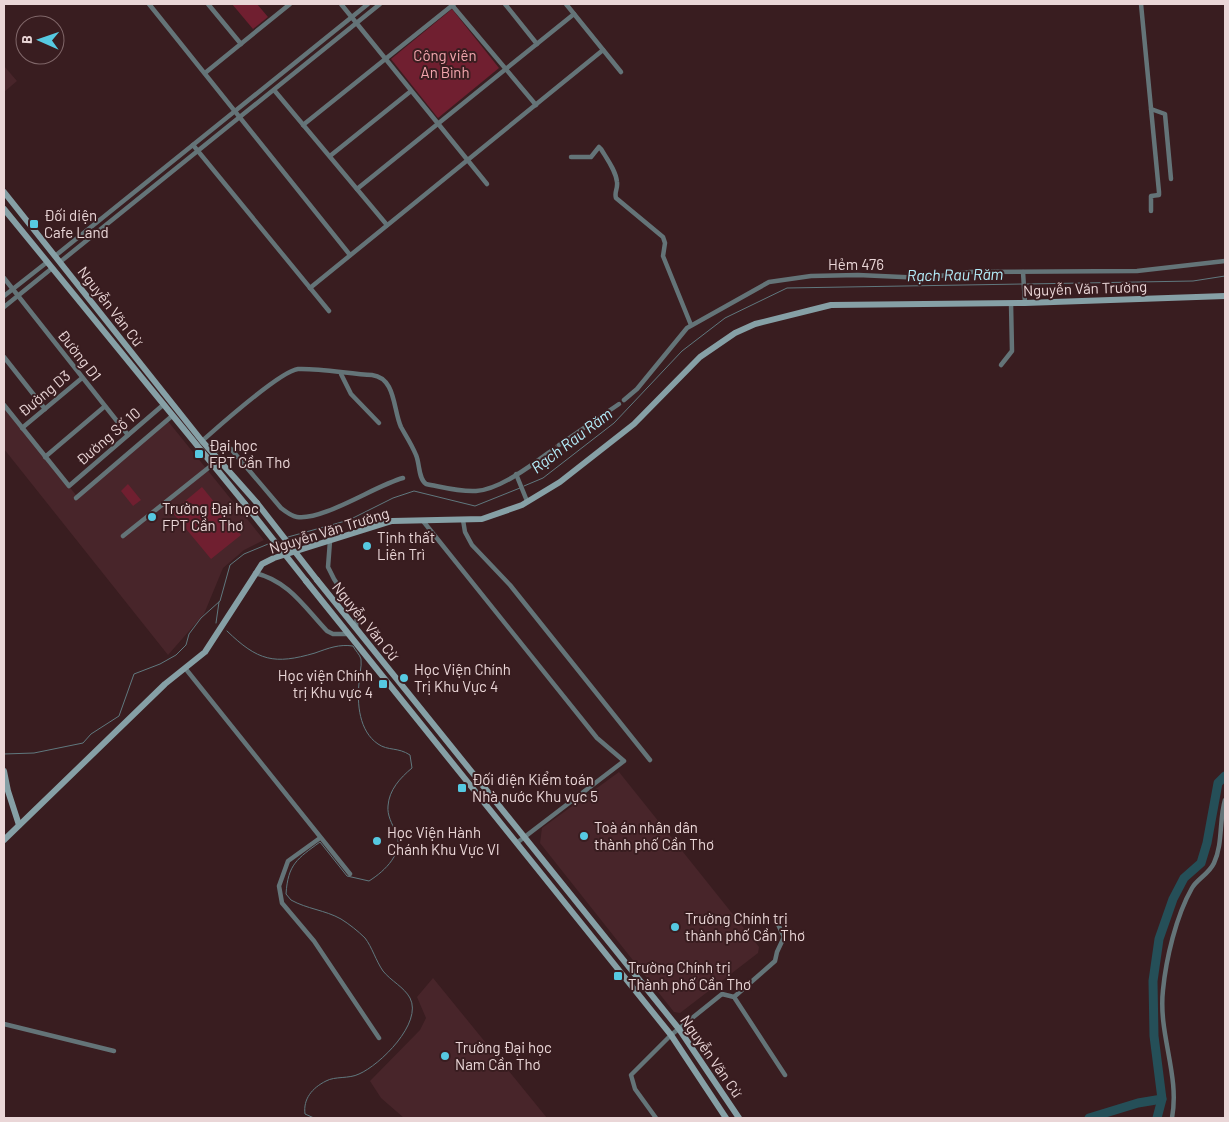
<svg xmlns="http://www.w3.org/2000/svg" width="1229" height="1122" font-family="Barlow,sans-serif">
<style>
.built{fill:#48252a}
.green{fill:#701f30}
.lines{fill:none;stroke-linecap:round;stroke-linejoin:round}
.stream{stroke:#60787e;stroke-width:1}
.river{stroke:#254f58;stroke-width:9}
.street-tunnel{stroke:#54393b;stroke-width:4.5;stroke-dasharray:4.5 2;stroke-linecap:butt}
.street{stroke:#647478;stroke-width:4.5}
.secondary{stroke:#86a0a6;stroke-width:6}
.secondary-bridge{stroke:#86a0a6;stroke-width:6}
.poi-dot{fill:#56c9e1;stroke:#391d20;stroke-width:2}
.labels{text-anchor:middle;dominant-baseline:central;stroke-width:4;stroke-linejoin:round;paint-order:stroke}
.park-label{font-size:15px;fill:#f3a6ae;stroke:#391d20}
.poi-label{font-size:15px;fill:#ead6d7;stroke:#391d20;text-anchor:start}
.street-label{font-size:15px;fill:#ead6d7;stroke:#391d20}
.water-label{font-size:16px;font-style:italic;fill:#b4eefb;stroke:#391d20}
</style>
<rect width="100%" height="100%" fill="#391d20"/>
<g class="built">
<polygon points="4,66 17,81 4,92"/>
<polygon points="4,406 76,495 167,420 264,540 244,550 223,568 204,614 168,655 4,449"/>
<polygon points="619,772 759,947 758,953 680,1013 674,1012 540,843 542,828"/>
<polygon points="433,978 547,1118 404,1118 381,1098 370,1081 420,1030 426,1018 417,997"/>
</g>
<g class="green">
<polygon points="232,4 257,4 268,17 253,29"/>
<polygon points="452,9 499,68 438,118 391,59"/>
<polygon points="128,484 141,500 133,506 121,491"/>
<polygon points="202,487 241,535 211,559 172,512"/>
</g>
<g class="lines">
<g class="stream">
<polyline points="1027,284 1193,281 1225,276"/>
<polyline points="524,486 543,478 614,423 682,351 725,318 787,288 1023,284"/>
<polyline points="288,537 349,520 393,498 414,491 475,506 520,488"/>
<polyline points="216,623 219,602"/>
<path d="M227,631C258,661 274,665 315,653C329,648 339,644 353,646C355,650 360,655 361,659C362,667 359,676 359,683C357,704 359,731 378,744C388,751 398,747 410,755L412,768C400,778 389,790 388,806C387,815 392,824 396,832C405,852 385,871 369,881L347,876L320,842C297,859 288,864 286,894L291,900C307,909 325,910 341,919C349,924 358,931 365,938C372,947 376,961 383,971C391,981 404,987 410,998C423,1023 380,1065 359,1074C349,1079 335,1076 326,1081C312,1088 303,1099 305,1114L314,1118"/>
<polyline points="4,754 34,753 83,743 91,734 119,716 134,674 160,664 176,655 186,645 189,634 201,618 220,601 230,565 244,554 273,542"/>
</g>
<g class="river">
<polyline points="1089,1118 1138,1103 1162,1099"/>
<polyline points="1157,1118 1162,1099 1154,1036 1153,981 1159,939 1173,899 1184,878 1201,863 1207,843 1218,783 1225,776"/>
</g>
<polyline class="street-tunnel" points="551,451 559,445"/>
<g class="street">
<polyline points="149,4 350,255"/>
<polyline points="208,4 241,44"/>
<polyline points="341,4 487,184"/>
<polyline points="451,4 536,105"/>
<polyline points="505,4 537,44"/>
<polyline points="566,4 621,72"/>
<polyline points="1141,4 1159,192 1159,195 1151,196 1151,211"/>
<polyline points="205,73 290,4"/>
<polyline points="274,90 387,225"/>
<polyline points="1151,109 1165,114 1171,179"/>
<polyline points="303,125 454,4"/>
<polyline points="193,145 329,311"/>
<polyline points="330,156 411,91"/>
<path d="M571,157H591L599,147L601,149C607,159 616,171 617,182C618,189 614,192 616,198L663,237L665,243L663,256L691,325"/>
<polyline points="357,189 574,14"/>
<polyline points="55,256 368,4"/>
<polyline points="60,262 380,4"/>
<polyline points="1023,272 1025,303"/>
<polyline points="4,278 128,435"/>
<polyline points="310,288 603,50"/>
<polyline points="4,296 46,263"/>
<polyline points="4,307 51,269"/>
<polyline points="4,357 45,409"/>
<polyline points="1001,365 1012,351 1011,303"/>
<polyline points="341,374 351,394 379,423"/>
<polyline points="624,400 637,389 687,328 769,282 811,276 858,275 924,278 970,272 1137,271 1225,261"/>
<polyline points="4,405 69,486 163,405"/>
<polyline points="22,428 82,378"/>
<path d="M202,441C218,427 280,371 298,369C318,368 351,374 372,375C396,378 393,410 401,427C406,436 412,445 416,455C420,464 418,478 426,484C442,487 459,492 476,491C499,490 532,465 551,451"/>
<polyline points="559,445 619,404"/>
<path d="M212,453L221,448L231,449L281,508C286,512 291,516 297,517C323,521 376,485 403,478"/>
<polyline points="45,457 104,407"/>
<polyline points="516,474 527,501"/>
<polyline points="76,498 172,416"/>
<polyline points="463,520 465,532 472,545 510,585 650,760"/>
<polyline points="423,521 597,738 624,761 518,842"/>
<polyline points="123,536 212,465"/>
<polyline points="330,541 328,567 334,579 357,614 356,628"/>
<path d="M255,573C289,581 305,608 327,631L333,634H348"/>
<polyline points="185,668 350,874"/>
<polyline points="320,838 288,861 279,886 282,903 314,941 379,1038"/>
<polyline points="734,997 775,961 777,952 784,937 776,920"/>
<polyline points="4,1024 114,1051"/>
<polyline points="656,1118 635,1089 631,1075 671,1035 722,994 734,997 785,1075"/>
<path d="M1172,1118C1180,1075 1158,1034 1163,990C1166,959 1176,916 1192,888C1197,879 1209,874 1214,863C1223,844 1219,820 1225,800"/>
</g>
<g class="secondary">
<polyline points="4,192 202,441 257,503"/>
<polyline points="4,209 245,504"/>
<polyline points="317,580 679,1029 739,1118"/>
<polyline points="306,581 671,1035 726,1118"/>
<polyline points="4,771 8,791 19,825"/>
<polyline points="4,840 165,684 205,652 262,564 274,558 392,521 482,519 522,505 560,482 634,424 700,357 735,333 755,324 831,305 1025,303 1225,296"/>
</g>
<g class="secondary-bridge">
<polyline points="257,503 317,580"/>
<polyline points="245,504 306,581"/>
</g>
</g>
<g class="poi-dot">
<rect x="29" y="219" width="10" height="10" rx="2.5"/>
<rect x="194" y="449" width="10" height="10" rx="2.5"/>
<circle cx="152" cy="517" r="5"/>
<circle cx="367" cy="546" r="5"/>
<circle cx="404" cy="678" r="5"/>
<rect x="378" y="679" width="10" height="10" rx="2.5"/>
<rect x="457" y="783" width="10" height="10" rx="2.5"/>
<circle cx="584" cy="836" r="5"/>
<circle cx="377" cy="841" r="5"/>
<circle cx="675" cy="927" r="5"/>
<rect x="613" y="971" width="10" height="10" rx="2.5"/>
<circle cx="445" cy="1056" r="5"/>
</g>
<g class="labels">
<g class="park-label">
<text x="445" y="55">Công viên<tspan x="445" dy="17">An Bình</tspan></text>
</g>
<g class="poi-label">
<text x="44" y="215">Đối diện<tspan x="44" dy="17">Cafe Land</tspan></text>
<text x="209" y="445">Đại học<tspan x="209" dy="17">FPT Cần Thơ</tspan></text>
<text x="162" y="508">Trường Đại học<tspan x="162" dy="17">FPT Cần Thơ</tspan></text>
<text x="377" y="537">Tịnh thất<tspan x="377" dy="17">Liên Trì</tspan></text>
<text x="414" y="669">Học Viện Chính<tspan x="414" dy="17">Trị Khu Vực 4</tspan></text>
<text x="373" y="675" text-anchor="end">Học viện Chính<tspan x="373" dy="17">trị Khu vực 4</tspan></text>
<text x="472" y="779">Đối diện Kiểm toán<tspan x="472" dy="17">Nhà nước Khu vực 5</tspan></text>
<text x="594" y="827">Toà án nhân dân<tspan x="594" dy="17">thành phố Cần Thơ</tspan></text>
<text x="387" y="832">Học Viện Hành<tspan x="387" dy="17">Chánh Khu Vực VI</tspan></text>
<text x="685" y="918">Trường Chính trị<tspan x="685" dy="17">thành phố Cần Thơ</tspan></text>
<text x="628" y="967">Trường Chính trị<tspan x="628" dy="17">Thành phố Cần Thơ</tspan></text>
<text x="455" y="1047">Trường Đại học<tspan x="455" dy="17">Nam Cần Thơ</tspan></text>
</g>
<g class="street-label">
<text x="856" y="264">Hẻm 476</text>
<text transform="translate(1085 288) rotate(-2)">Nguyễn Văn Trường</text>
<text transform="translate(111 306) rotate(52)">Nguyễn Văn Cừ</text>
<text transform="translate(80 355) rotate(52)">Đường D1</text>
<text transform="translate(44 393) rotate(-40)">Đường D3</text>
<text transform="translate(108 436) rotate(-41)">Đường Số 10</text>
<text transform="translate(329 530) rotate(-17)">Nguyễn Văn Trường</text>
<text transform="translate(366 621) rotate(51)">Nguyễn Văn Cừ</text>
<text transform="translate(712 1056) rotate(55)">Nguyễn Văn Cừ</text>
</g>
<g class="water-label">
<text transform="translate(955 274) rotate(-1)">Rạch Rau Răm</text>
<text transform="translate(571 440) rotate(-37)">Rạch Rau Răm</text>
</g>
</g>
<rect width="1229" height="1122" fill="none" stroke="#ead6d7" stroke-width="10"/>
<g transform="translate(40 40) rotate(272)"><circle r="24" fill="#391d20" stroke="#806769"/>
<path d="M0-4L9 19L0 12L-9 19Z" fill="#56c9e1"/>
<text y="-8" font-size="14" font-weight="bold" text-anchor="middle" fill="#ead6d7">B</text>
</g>
</svg>
